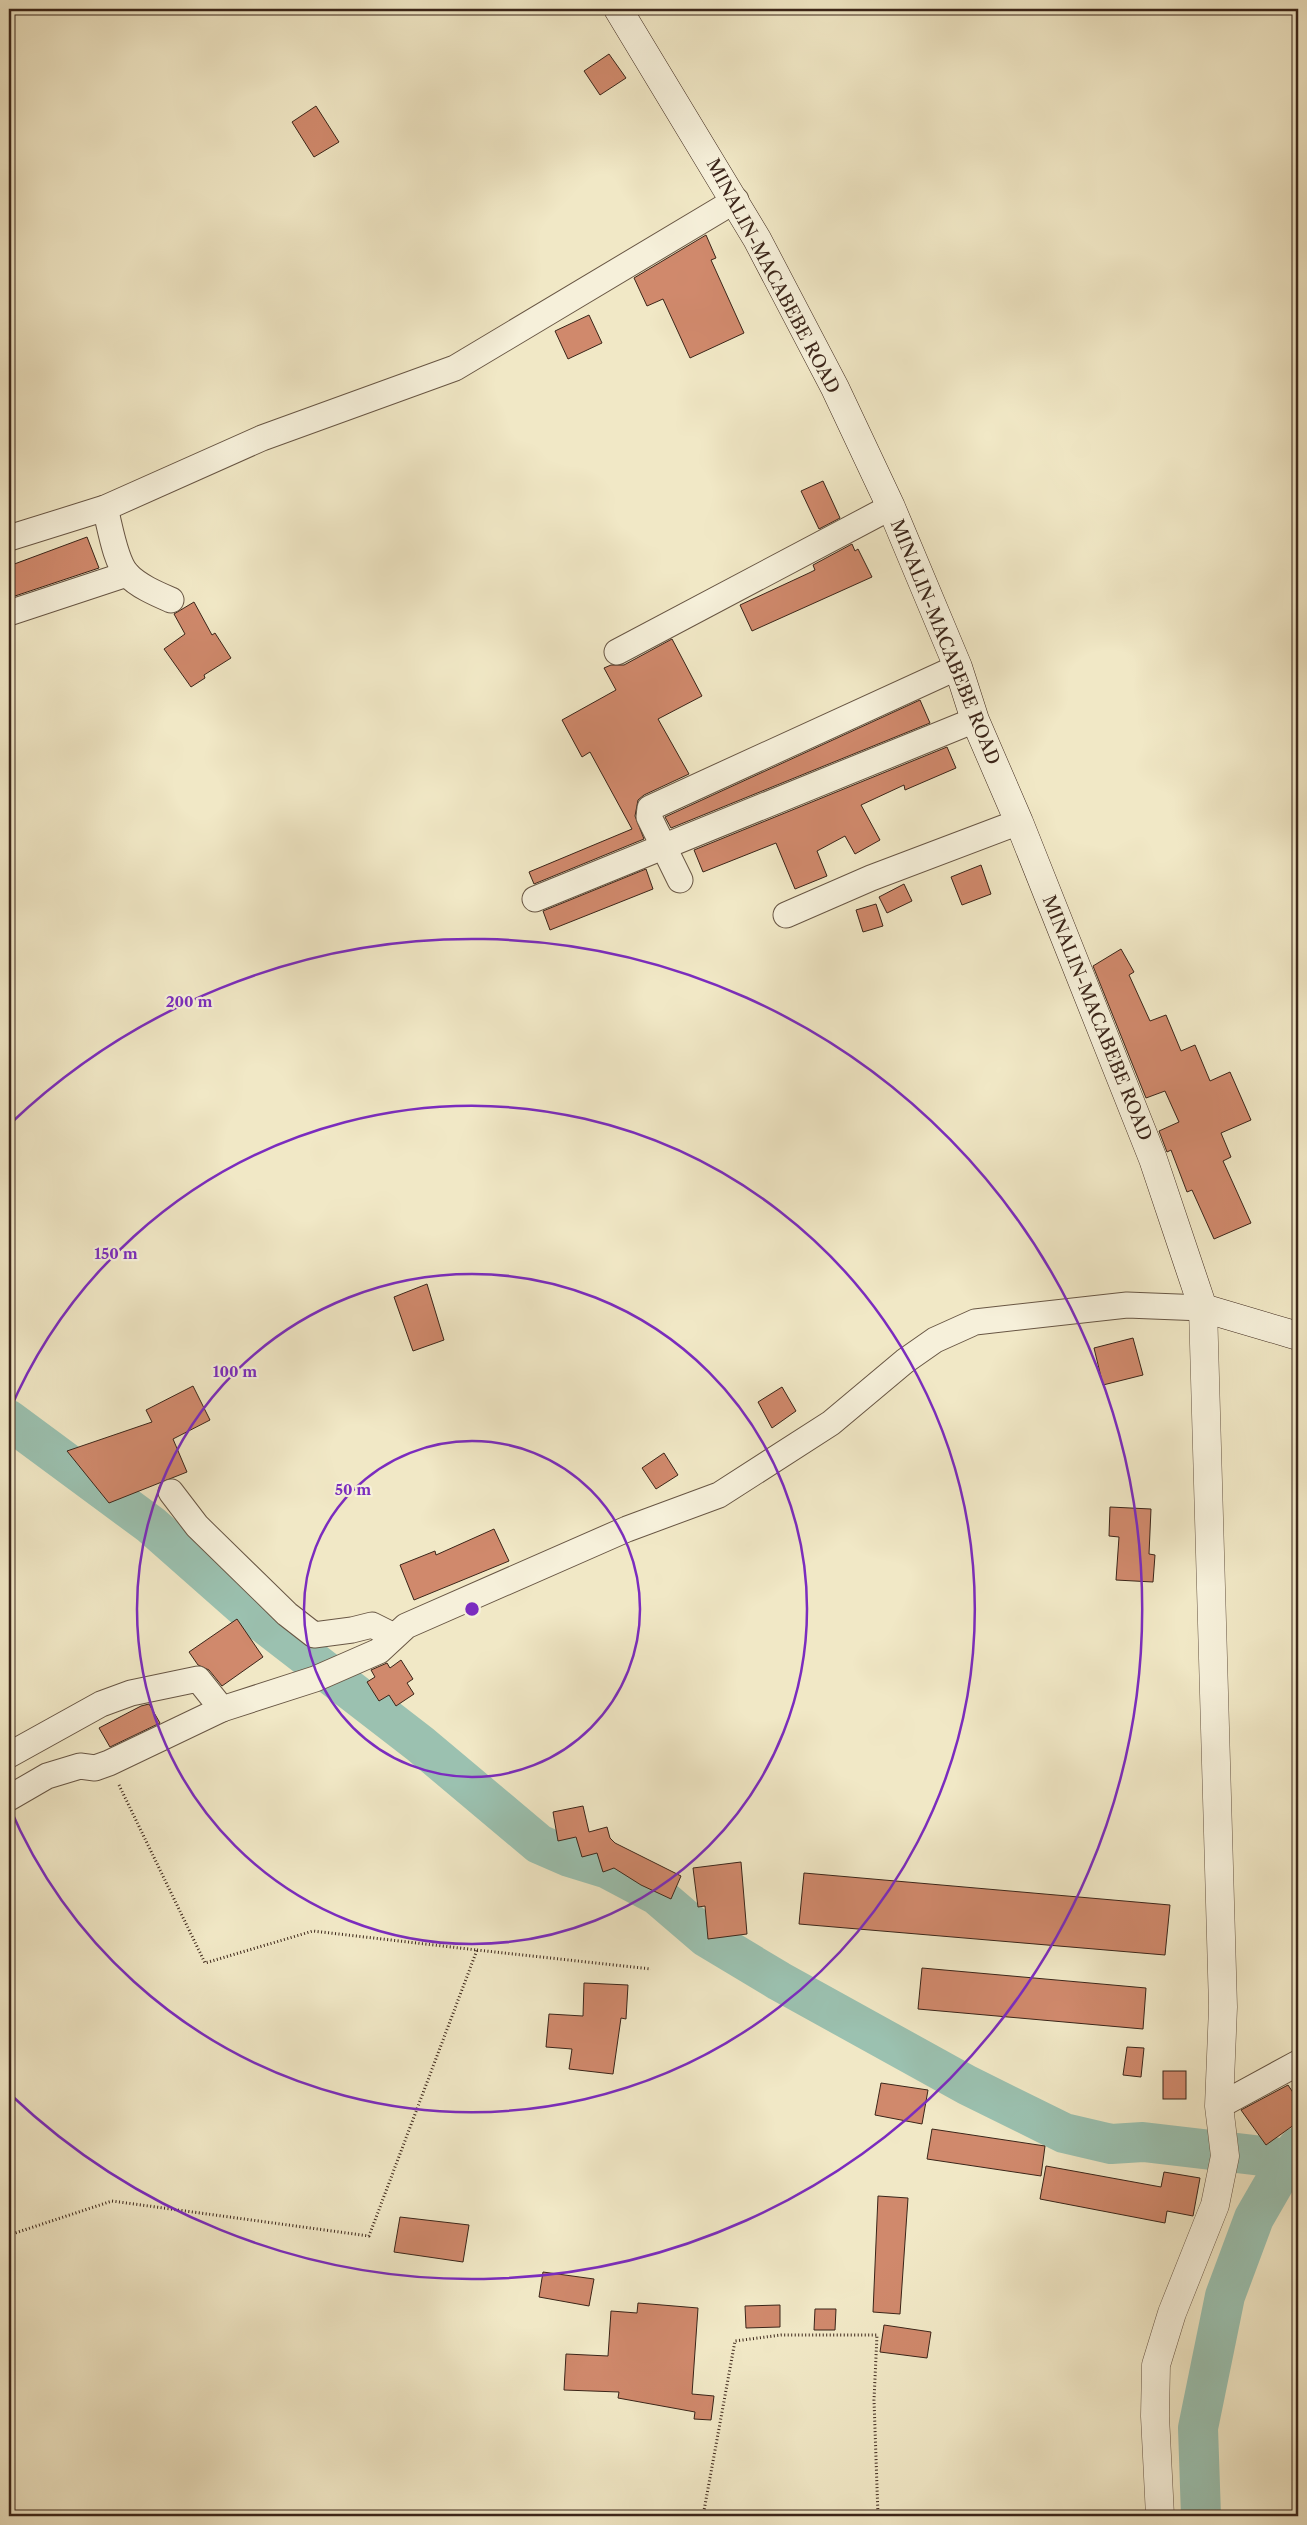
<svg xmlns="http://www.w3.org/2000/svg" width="1307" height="2525" font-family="'Libre Caslon Text',serif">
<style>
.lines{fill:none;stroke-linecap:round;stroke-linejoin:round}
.river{stroke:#9bc1b0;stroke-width:40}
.building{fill:#d0896c;stroke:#3b2519}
.minor-casing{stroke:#685644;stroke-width:27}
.tertiary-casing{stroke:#685644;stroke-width:29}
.secondary-casing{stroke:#3b2519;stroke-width:29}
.path{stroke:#3b2519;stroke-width:3;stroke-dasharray:1 2.5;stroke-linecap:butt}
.minor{stroke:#f6f0da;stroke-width:25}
.tertiary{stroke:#f6f0da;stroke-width:28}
.secondary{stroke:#f6f0da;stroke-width:28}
.ring{fill:none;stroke:#7b2cbf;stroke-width:2.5}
.labels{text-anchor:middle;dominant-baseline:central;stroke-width:4.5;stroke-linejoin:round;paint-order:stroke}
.street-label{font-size:18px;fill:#3b2519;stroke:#f6f0da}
.centre{fill:#7b2cbf;stroke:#f6f0da;stroke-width:2.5}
.ring-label{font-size:15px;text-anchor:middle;font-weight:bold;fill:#7b2cbf;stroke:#f6f0da;stroke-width:4.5;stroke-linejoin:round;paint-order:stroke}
</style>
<rect width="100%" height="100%" fill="#f1e8c6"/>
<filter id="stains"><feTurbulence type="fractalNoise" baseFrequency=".004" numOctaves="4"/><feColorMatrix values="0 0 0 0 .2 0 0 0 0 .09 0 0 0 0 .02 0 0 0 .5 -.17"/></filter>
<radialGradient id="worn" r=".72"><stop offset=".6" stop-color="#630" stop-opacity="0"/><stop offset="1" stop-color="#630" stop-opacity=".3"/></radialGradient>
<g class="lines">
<g class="river">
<polyline points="9,1420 151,1525 253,1615 420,1744 539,1844 569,1857 608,1869 657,1895 706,1937 779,1981 967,2085 1064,2133 1111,2144 1143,2142 1288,2159"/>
<polyline points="1201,2516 1198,2428 1225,2296 1254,2218 1288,2159 1298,2147"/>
</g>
</g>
<g class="building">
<polygon points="609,54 626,78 600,95 584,71"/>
<polygon points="316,106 339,142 314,157 292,122"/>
<polygon points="706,235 716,258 711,260 744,333 690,358 663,299 647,306 634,278"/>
<polygon points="589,315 602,343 568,359 555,331"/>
<polygon points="823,481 840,518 819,529 801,491"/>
<polygon points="87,537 99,568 9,598 9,566"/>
<polygon points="852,544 855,551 858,549 872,577 752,631 740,605 809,573 815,570 813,565"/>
<polygon points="194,602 212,635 215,633 231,658 204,675 205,678 191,687 164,649 185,634 174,614"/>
<polygon points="672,639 702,696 658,719 689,774 644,795 638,800 635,816 644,839 534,884 529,872 632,829 590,752 582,757 562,720 616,690 604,668 611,665 624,665"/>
<polygon points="920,700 930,723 671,828 665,817"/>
<polygon points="947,747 956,768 905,790 904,785 861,805 880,840 855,854 845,836 817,851 827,876 795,889 776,843 703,872 694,850"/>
<polygon points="981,865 991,894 962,905 951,877"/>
<polygon points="646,869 653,889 550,930 543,911"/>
<polygon points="904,884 912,901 887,913 879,897"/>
<polygon points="876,904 883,926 863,932 856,910"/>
<polygon points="1121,949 1134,972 1129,975 1150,1021 1166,1015 1181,1051 1195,1045 1210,1081 1230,1072 1251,1120 1221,1133 1231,1157 1223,1161 1251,1223 1214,1239 1192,1190 1187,1192 1171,1150 1167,1152 1159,1131 1179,1122 1165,1091 1146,1098 1093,966"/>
<polygon points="427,1284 444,1340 413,1351 394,1297"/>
<polygon points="1133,1338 1143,1375 1103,1385 1094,1348"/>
<polygon points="193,1386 210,1420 173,1439 187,1472 109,1503 67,1451 152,1422 146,1410"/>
<polygon points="782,1387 796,1411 772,1428 758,1402"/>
<polygon points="664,1453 678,1475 656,1489 642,1468"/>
<polygon points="1110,1507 1151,1509 1149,1554 1155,1555 1153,1582 1116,1580 1119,1537 1109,1536"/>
<polygon points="494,1529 509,1561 414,1600 400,1565 435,1551 436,1555"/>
<polygon points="237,1619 263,1657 222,1686 209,1670 198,1665 189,1652"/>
<polygon points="401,1660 413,1679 407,1683 414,1694 396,1706 389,1695 379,1701 367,1682 375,1677 371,1670 387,1663 390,1668"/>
<polygon points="149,1704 160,1723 110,1747 99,1728 141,1706"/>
<polygon points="583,1806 589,1832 607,1827 610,1838 615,1843 681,1876 671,1899 641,1885 614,1868 603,1872 597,1853 582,1857 576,1837 558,1841 553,1812"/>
<polygon points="741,1862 747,1934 708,1939 705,1906 698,1907 693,1868"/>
<polygon points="804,1873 1170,1905 1165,1955 799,1924"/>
<polygon points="922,1968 1146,1988 1143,2029 918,2009"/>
<polygon points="584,1983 628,1985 626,2019 621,2018 613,2074 569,2069 572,2049 546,2047 549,2014 583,2016"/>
<polygon points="1127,2047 1144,2048 1141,2077 1123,2075"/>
<rect x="1163" y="2071" width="23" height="28"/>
<polygon points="881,2083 928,2090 922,2124 875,2115"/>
<polygon points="1288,2085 1298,2100 1298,2122 1266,2145 1241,2110"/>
<polygon points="932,2129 1045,2146 1041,2176 927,2159"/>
<polygon points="1046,2166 1161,2187 1164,2172 1200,2178 1193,2216 1167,2211 1165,2223 1040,2199"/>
<polygon points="878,2196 908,2198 900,2314 873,2312"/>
<polygon points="400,2217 469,2225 463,2262 394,2252"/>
<polygon points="543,2272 594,2279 589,2306 539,2297"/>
<polygon points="638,2303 698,2308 692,2394 714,2396 711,2420 694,2419 695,2412 618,2398 619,2392 564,2390 566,2354 608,2356 611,2311 637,2313"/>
<polygon points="780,2305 780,2327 746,2328 745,2306"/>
<polygon points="815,2309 836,2309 835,2330 814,2330"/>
<polygon points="884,2325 931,2332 927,2358 880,2352"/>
</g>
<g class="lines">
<defs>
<g id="minor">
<path d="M105,508C110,526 115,561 127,574C138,586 157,594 171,600"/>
<polyline points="9,538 105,508 262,438 455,368 736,200"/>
<polyline points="9,613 127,574"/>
<polyline points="617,652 891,507"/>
<polyline points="680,880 649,817 650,808 958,667"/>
<polyline points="535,899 975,720"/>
<polyline points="786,915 871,878 1019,822"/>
<polyline points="171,1492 197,1526 287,1614 314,1635 352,1630 372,1625 394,1636"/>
<polyline points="9,1755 101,1704 131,1693 198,1679 222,1709 315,1679 379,1651 406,1626 627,1529 719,1495 831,1423 905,1361 935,1340 975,1322 1127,1305 1203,1308"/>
<polyline points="9,1798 47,1776 80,1766 95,1768 109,1763 222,1709"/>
<polyline points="1219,2106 1298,2063"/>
</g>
<polyline id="tertiary" points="1160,2516 1155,2416 1156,2365 1172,2313 1215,2205 1225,2156 1219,2106 1223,2007 1203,1308"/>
<polyline id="secondary" points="618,9 757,239 835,388 891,507 958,667 975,720 1019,822 1153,1159 1203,1308 1298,1336"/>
</defs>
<use href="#minor" class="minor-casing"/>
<use href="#tertiary" class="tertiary-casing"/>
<use href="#secondary" class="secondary-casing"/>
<g class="path">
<polyline points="477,1950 651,1969"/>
<polyline points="9,2235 112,2201 369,2236 477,1950 313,1931 205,1963 118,1783"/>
<polyline points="703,2516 735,2341 781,2335 877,2335 874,2400 878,2516"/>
</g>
<use href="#minor" class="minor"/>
<use href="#tertiary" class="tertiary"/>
<use href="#secondary" class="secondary"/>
</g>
<g class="ring">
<circle cx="472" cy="1609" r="168"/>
<circle cx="472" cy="1609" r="335"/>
<path d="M9 1412A503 503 0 1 1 9 1806"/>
<path d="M11 1123A670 670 0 1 1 11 2095"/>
</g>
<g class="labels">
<g class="street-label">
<text transform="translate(773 276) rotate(62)">MINALIN-MACABEBE ROAD</text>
<text transform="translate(945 642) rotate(68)">MINALIN-MACABEBE ROAD</text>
<text transform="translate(1097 1018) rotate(68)">MINALIN-MACABEBE ROAD</text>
</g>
</g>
<circle cx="472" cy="1609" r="8" class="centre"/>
<g class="ring-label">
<text x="189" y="1007">200 m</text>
<text x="116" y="1259">150 m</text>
<text x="235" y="1377">100 m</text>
<text x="353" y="1495">50 m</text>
</g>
<rect width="1307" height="2525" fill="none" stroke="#f1e8c6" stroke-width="30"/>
<rect x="10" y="10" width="1287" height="2505" fill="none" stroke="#3b2519" stroke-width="2.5"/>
<rect x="15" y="15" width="1277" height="2495" fill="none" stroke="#3b2519"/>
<rect width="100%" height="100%" filter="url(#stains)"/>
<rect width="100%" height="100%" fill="url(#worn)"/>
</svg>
